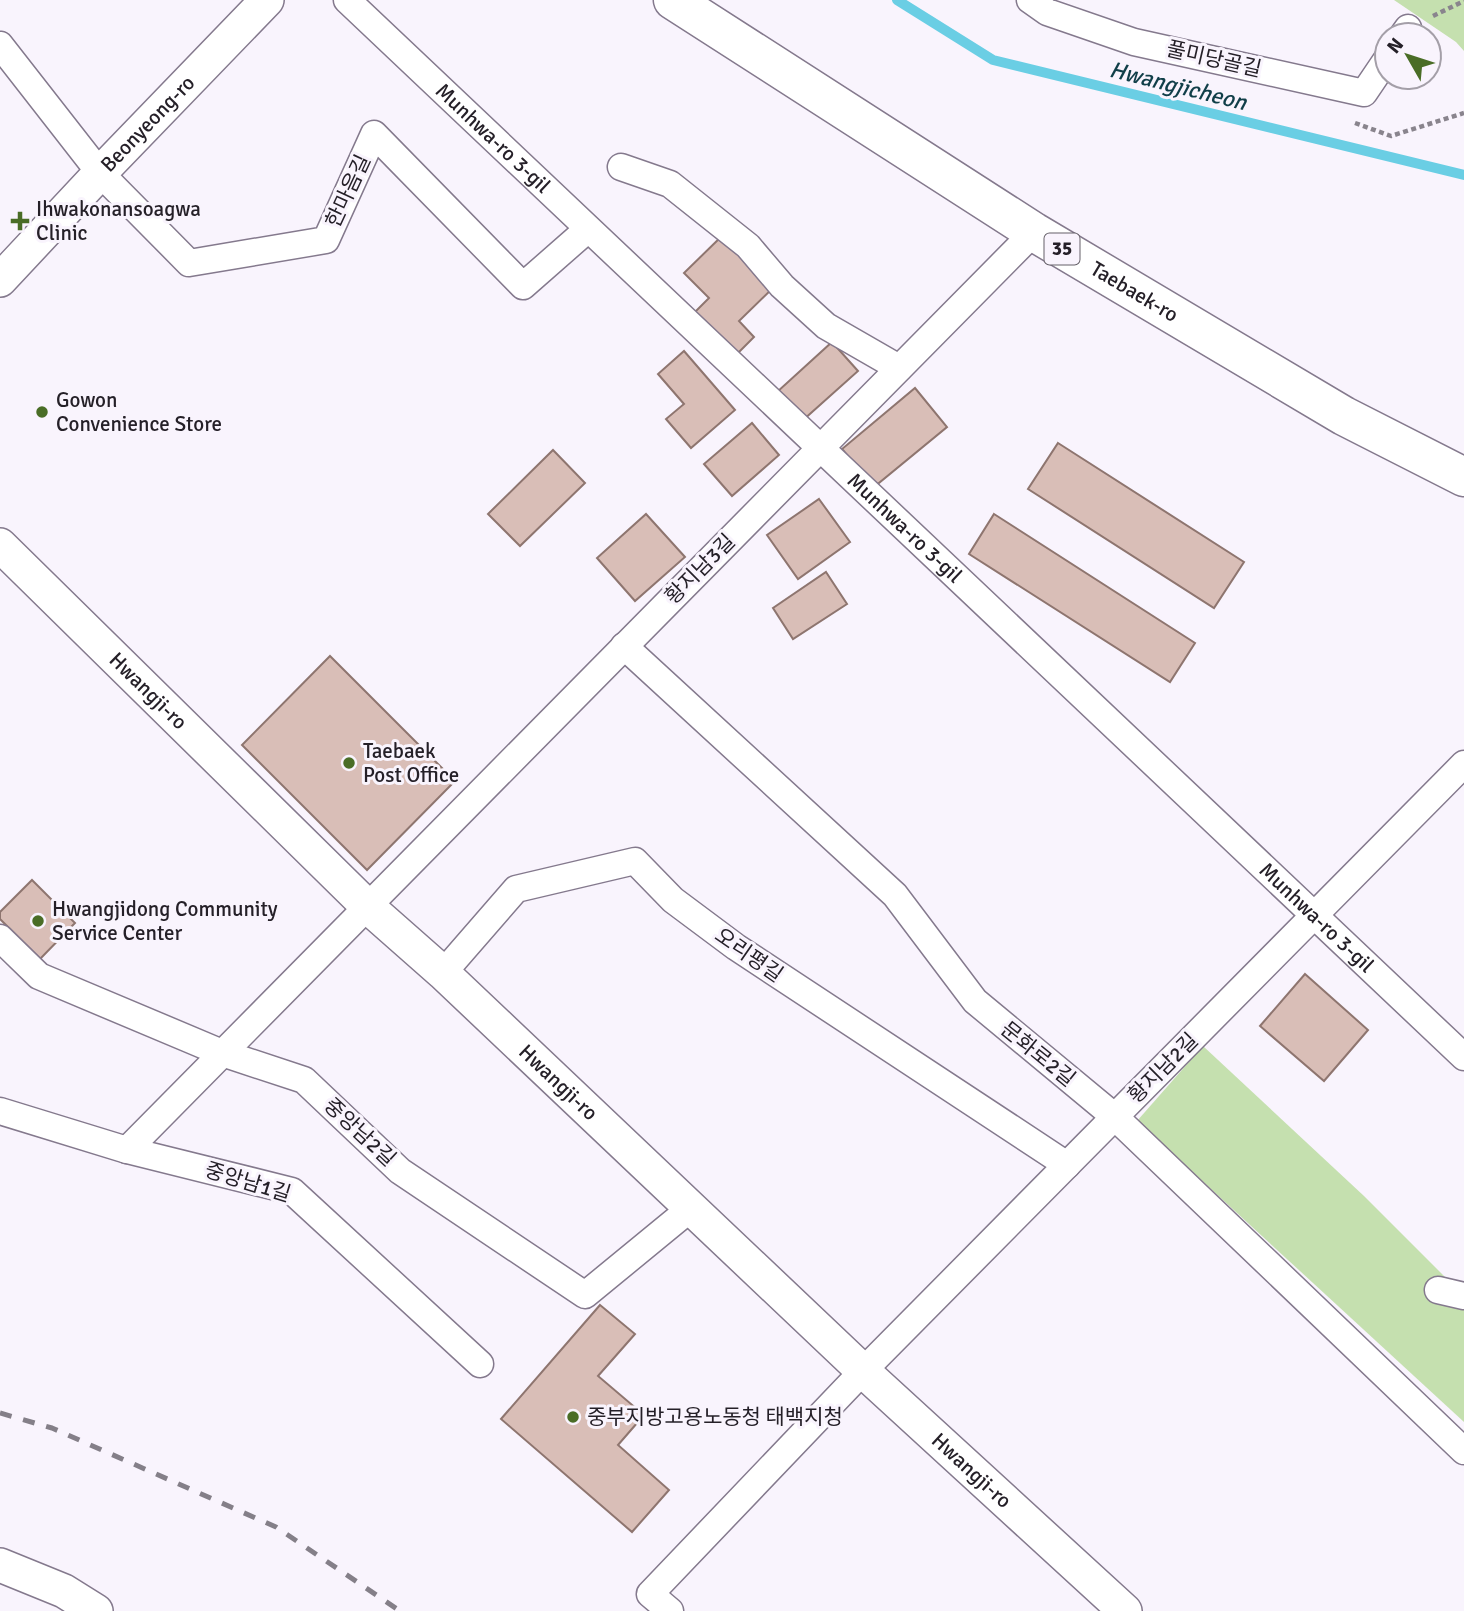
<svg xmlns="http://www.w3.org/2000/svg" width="1464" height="1611" font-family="Signika,'Noto Sans KR',sans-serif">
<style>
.green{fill:#c5e0af}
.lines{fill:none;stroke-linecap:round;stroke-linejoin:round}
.stream{stroke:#6acee4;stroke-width:10}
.building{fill:#d9beb7;stroke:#8e756f;stroke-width:2}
.minor-casing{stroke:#84798d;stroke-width:29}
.tertiary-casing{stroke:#84798d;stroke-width:36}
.primary-casing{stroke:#84798d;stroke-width:41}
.path{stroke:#89848d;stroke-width:4.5;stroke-dasharray:5 3.5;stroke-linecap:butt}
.minor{stroke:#fff;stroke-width:26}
.tertiary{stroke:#fff;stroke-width:33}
.primary{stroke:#fff;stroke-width:38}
.rail{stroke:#847f88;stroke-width:5;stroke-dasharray:12 12;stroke-linecap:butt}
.poi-dot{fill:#4a6d26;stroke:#f9f4fd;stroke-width:2.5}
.labels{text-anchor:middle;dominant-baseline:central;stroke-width:6;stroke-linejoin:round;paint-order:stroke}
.shield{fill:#f9f4fd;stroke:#656068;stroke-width:2}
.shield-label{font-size:19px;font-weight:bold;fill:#252028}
.street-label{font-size:21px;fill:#252028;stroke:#f9f4fd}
.poi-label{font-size:21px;fill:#252028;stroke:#f9f4fd;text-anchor:start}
.water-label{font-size:23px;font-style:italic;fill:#113f49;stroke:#f9f4fd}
</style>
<rect width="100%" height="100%" fill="#f9f4fd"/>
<g class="green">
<polygon points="1394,0 1464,0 1464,51 1456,42"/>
<polygon points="1203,1046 1364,1196 1464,1296 1464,1422 1137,1121"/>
</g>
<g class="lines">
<polyline class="stream" points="897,0 993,60 1464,175"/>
</g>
<g class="building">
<polygon points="725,233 776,285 739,321 754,337 732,359 690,317 709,298 684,273"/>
<polygon points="832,342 858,371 802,421 777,392"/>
<polygon points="684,351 735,410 691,448 666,419 684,404 658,374"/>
<polygon points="915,388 947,427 874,487 842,449"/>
<polygon points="752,423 779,455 732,496 704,464"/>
<polygon points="1058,443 1244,562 1214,608 1028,489"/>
<polygon points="553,450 585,483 520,546 488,514"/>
<polygon points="819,499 850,542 798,579 767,535"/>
<polygon points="646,514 685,557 635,601 597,558"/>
<polygon points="994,514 1195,643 1170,682 969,554"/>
<polygon points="826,572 847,604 793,639 773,608"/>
<polygon points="330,656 455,781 367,870 242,745"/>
<polygon points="32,880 75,923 40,959 0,919 0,912"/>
<polygon points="1305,974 1368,1030 1324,1081 1260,1026"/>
<polygon points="600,1305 635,1334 598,1376 644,1415 618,1445 669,1490 632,1532 501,1419"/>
</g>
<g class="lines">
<defs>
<g id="minor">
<path id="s1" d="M347,0L1464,1057"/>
<polyline points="1030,0 1047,12 1134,42 1364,93 1387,59"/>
<polyline points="1403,35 1408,28"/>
<polyline points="0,45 100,173 189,263 326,240 374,134 523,286 588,229"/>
<polyline points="621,167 670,184 748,246 782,286 826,326 899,368"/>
<polyline points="624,646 895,895 975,1001 1115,1117 1464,1451"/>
<polyline points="0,938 39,976 222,1053 304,1080 400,1171 585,1295 691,1208"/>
<polyline points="443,973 516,889 635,861 673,900 736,947 1067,1165"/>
<polyline points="0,1111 127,1150 292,1191 480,1364"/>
<polyline points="127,1150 1034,232"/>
<polyline points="1438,1290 1464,1296"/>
<polyline points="670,1611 650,1594 863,1371 1464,764"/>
</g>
<g id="tertiary">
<path id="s2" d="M0,280L100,173L267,0"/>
<path id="s3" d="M0,545L367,906L443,973L863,1371L1125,1611"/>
<polyline points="0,1565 64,1591 96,1611"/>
</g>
<g id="primary">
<path id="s4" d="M673,0L1034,232L1344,416L1464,477"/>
</g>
</defs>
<use href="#minor" class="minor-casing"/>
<use href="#tertiary" class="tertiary-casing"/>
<use href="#primary" class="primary-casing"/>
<g class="path">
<polyline points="1433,16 1464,1"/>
<polyline points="1355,123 1391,136 1464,113"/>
</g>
<use href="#minor" class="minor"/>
<use href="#tertiary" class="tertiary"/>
<use href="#primary" class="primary"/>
<polyline class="rail" points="0,1413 52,1428 276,1527 400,1611"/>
</g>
<g class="poi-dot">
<path d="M16.5 210.5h7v7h7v7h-7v7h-7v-7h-7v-7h7z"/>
<circle cx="42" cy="412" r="7"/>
<circle cx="349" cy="763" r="7"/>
<circle cx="38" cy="921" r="7"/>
<circle cx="573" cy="1417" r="7"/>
</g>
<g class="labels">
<rect class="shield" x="1044.5" y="233.5" width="35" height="31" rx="5"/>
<g class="shield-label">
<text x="1062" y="249">35</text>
</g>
<g class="street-label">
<text transform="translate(1214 59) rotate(13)">풀미당골길</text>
<text stroke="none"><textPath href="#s2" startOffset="215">Beonyeong-ro</textPath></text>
<text stroke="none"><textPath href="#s1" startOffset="201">Munhwa-ro 3-gil</textPath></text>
<text transform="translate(348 191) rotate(-65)">한마음길</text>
<text stroke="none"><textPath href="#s4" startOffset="546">Taebaek-ro</textPath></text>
<text stroke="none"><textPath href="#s1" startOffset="768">Munhwa-ro 3-gil</textPath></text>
<text transform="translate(700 569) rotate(-45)">황지남3길</text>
<text stroke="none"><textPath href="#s3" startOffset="208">Hwangji-ro</textPath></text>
<text stroke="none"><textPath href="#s1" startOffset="1335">Munhwa-ro 3-gil</textPath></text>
<text transform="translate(749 955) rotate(35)">오리평길</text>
<text transform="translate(1038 1054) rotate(39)">문화로2길</text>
<text transform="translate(1163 1068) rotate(-45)">황지남2길</text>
<text stroke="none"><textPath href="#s3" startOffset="775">Hwangji-ro</textPath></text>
<text transform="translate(360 1132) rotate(43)">중앙남2길</text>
<text transform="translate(248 1182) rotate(17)">중앙남1길</text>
<text stroke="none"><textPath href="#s3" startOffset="1342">Hwangji-ro</textPath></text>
</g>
<g class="poi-label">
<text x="36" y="209">Ihwakonansoagwa<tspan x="36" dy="24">Clinic</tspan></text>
<text x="56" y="400">Gowon<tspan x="56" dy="24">Convenience Store</tspan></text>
<text x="363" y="751">Taebaek<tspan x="363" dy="24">Post Office</tspan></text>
<text x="52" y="909">Hwangjidong Community<tspan x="52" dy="24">Service Center</tspan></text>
<text x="587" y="1417">중부지방고용노동청 태백지청</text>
</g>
<g class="water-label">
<text transform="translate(1178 86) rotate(14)">Hwangjicheon</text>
</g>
</g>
<g transform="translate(1408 56) rotate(309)"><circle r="33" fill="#f9f4fd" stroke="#a49fa8" stroke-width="2"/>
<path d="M0-5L12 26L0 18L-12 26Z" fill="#4a6d26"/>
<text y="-10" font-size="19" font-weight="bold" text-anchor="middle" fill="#252028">N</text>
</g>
</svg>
